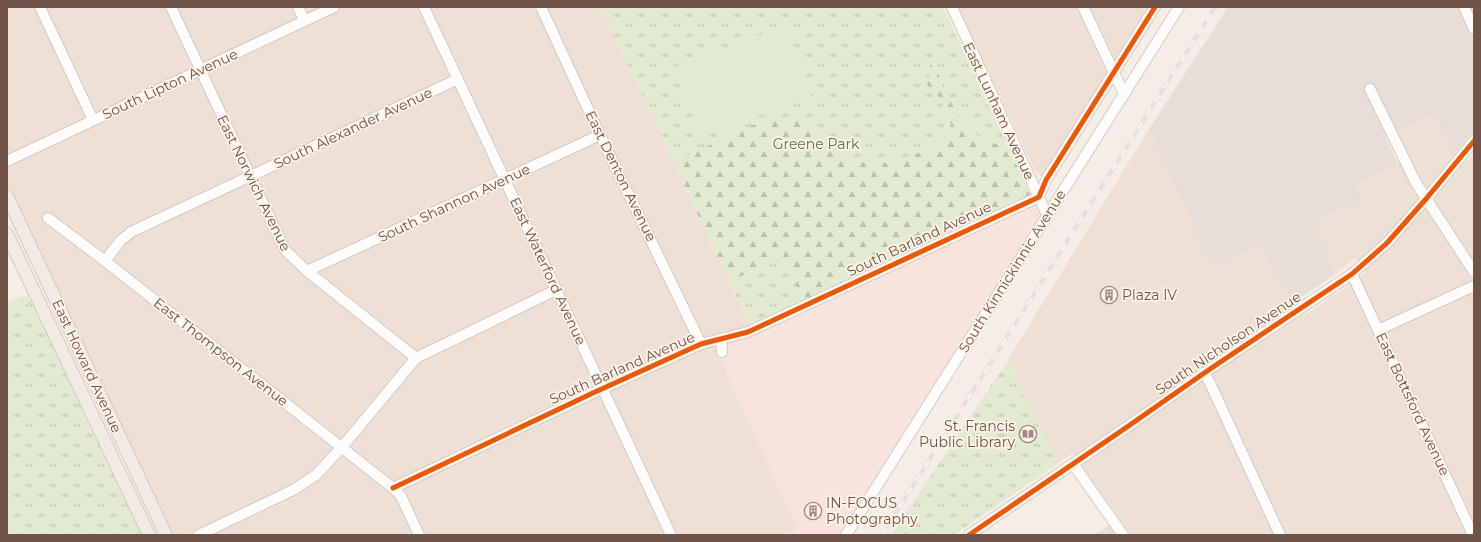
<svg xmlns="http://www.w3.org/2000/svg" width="1481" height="542" font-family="Montserrat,sans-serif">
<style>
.residential{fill:#eee0d4}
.commercial{fill:#f8e4dd}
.industrial{fill:#e7ded8}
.grass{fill:url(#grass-tufts)}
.forest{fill:url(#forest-firs)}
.pitch{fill:#e3ead2}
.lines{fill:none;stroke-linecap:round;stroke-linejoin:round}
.minor-casing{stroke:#d3c9c4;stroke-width:12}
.major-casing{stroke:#d3c9c4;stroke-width:14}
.minor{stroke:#fefcfb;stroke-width:10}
.major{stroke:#f1ebe4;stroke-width:12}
.rail-casing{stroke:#e3e0e3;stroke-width:4}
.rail{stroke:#fef3e6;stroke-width:2.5;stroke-dasharray:8;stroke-linecap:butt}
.cycleway-casing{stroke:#fef3e6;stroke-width:8}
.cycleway{stroke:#e8590c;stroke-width:5}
.labels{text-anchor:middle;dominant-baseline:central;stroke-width:3.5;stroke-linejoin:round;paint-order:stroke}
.street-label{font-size:14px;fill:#705349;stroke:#fef3e6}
.park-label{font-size:14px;fill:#567642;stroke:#fef3e6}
.poi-label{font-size:14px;fill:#705349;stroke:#fef3e6;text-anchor:start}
</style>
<defs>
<pattern id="grass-tufts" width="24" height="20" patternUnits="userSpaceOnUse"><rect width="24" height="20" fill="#e3ead2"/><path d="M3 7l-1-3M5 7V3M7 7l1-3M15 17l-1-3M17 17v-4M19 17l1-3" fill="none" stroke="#bcc0ac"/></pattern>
<pattern id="forest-firs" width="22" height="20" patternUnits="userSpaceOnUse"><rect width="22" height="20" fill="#e3ead2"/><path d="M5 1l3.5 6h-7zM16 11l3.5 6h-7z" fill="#bcc0ac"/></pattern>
</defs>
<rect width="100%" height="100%" fill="#f5eee7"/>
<g class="residential">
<polygon points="7,7 600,7 750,326 711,336 797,528 783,535 209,535 205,527 188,535 171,535 7,186"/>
<polygon points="958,7 1151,7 1043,176 1040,176 1035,170 1031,162"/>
<polygon points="1434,113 1456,152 1468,161 1474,154 1474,535 1094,535 1119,518 1073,453 1057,464 1008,360 1149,129 1212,264 1258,245 1304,316 1366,273 1355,258 1336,274 1313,223 1361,200 1355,184 1408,159 1395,131"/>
</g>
<polygon class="commercial" points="1039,197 1047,215 846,535 783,535 797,528 712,341 734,336"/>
<polygon class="industrial" points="1228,7 1474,7 1474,131 1456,152 1434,113 1385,136 1398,164 1355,184 1361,200 1313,223 1336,274 1294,302 1258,245 1212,265 1149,129"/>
<g class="grass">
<polygon points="600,7 943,7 1030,194 750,326"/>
<polygon points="26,296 33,301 143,535 7,535 7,303 21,297"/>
<polygon points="1008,360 1057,464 954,535 891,535"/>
</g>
<polygon class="forest" points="932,56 935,57 937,69 944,91 960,117 981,139 1009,148 1030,194 805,300 780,259 729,281 673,162 764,120 795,118 826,136 854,162 893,163 934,147 946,137 951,124 938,95 927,85"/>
<polygon class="pitch" points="786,26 811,97 700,136 675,66"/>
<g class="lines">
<defs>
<g id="minor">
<polyline points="40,7 93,120"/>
<polyline points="171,7 285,250 307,271 416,358"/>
<polyline points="298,7 304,20"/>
<polyline points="424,7 671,535"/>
<polyline points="541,7 600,135 701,344"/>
<polyline points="952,7 1047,215"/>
<polyline points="1083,7 1124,94"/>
<polyline points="1464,7 1474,29"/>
<polyline points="1370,89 1416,183 1474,272"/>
<polyline points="7,161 334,7"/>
<polyline points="48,218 105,261 393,488 401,496 419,535"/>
<polyline points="105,261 120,241 131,232 458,79"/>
<polyline points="307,271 600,135"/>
<polyline points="1352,274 1473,535"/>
<polyline points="1378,330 1474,286"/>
<polyline points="721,339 722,352"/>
<polyline points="1204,373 1210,383 1280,535"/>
<polyline points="1073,464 1123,535"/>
<polyline points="393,488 595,392 701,344 748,332 1039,197 1046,180 1155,7"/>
<polyline points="199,535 293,490 316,475 342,447 416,358 556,290"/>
<polyline points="846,535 1179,7"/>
<polyline points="969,535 1127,427 1210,369 1352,274 1387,243 1426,199 1474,141"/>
</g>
<g id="major">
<polyline points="7,196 166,535"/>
<polyline points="7,234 149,535"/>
</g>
</defs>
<use href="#minor" class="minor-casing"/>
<use href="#major" class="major-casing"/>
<use href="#minor" class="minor"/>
<use href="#major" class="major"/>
<defs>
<polyline id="rail" points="882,535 1215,7"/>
</defs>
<use href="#rail" class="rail-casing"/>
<use href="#rail" class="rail"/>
<defs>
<g id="cycleway">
<polyline points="393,488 595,392 701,344 748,332 1039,197 1046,180 1155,7"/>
<polyline points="969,535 1127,427 1210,369 1352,274 1387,243 1426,199 1474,141"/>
</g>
</defs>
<use href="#cycleway" class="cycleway-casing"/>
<use href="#cycleway" class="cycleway"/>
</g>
<defs>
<symbol id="building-ring" viewBox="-11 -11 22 22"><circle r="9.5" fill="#fef3e6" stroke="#9f8980" stroke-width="1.5"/><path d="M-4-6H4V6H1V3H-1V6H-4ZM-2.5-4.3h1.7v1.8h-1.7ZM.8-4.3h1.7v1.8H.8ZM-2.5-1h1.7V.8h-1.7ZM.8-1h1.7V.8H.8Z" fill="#9f8980"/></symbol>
<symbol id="library-ring" viewBox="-11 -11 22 22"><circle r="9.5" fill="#fef3e6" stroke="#9f8980" stroke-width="1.5"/><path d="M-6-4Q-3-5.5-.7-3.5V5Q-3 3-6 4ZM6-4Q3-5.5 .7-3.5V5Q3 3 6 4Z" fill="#9f8980"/></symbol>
</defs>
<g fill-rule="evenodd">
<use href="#building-ring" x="1099" y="285" width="20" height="20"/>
<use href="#library-ring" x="1018" y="424" width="20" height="20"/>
<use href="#building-ring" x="803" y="501" width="20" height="20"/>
</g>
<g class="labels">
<g class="street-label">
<text transform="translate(170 84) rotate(-25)">South Lipton Avenue</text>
<text transform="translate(999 111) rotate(65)">East Lunham Avenue</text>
<text transform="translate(353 128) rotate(-25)">South Alexander Avenue</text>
<text transform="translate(621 176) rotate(64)">East Denton Avenue</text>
<text transform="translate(254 183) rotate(64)">East Norwich Avenue</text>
<text transform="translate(454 203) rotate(-25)">South Shannon Avenue</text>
<text transform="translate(919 239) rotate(-25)">South Barland Avenue</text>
<text transform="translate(548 271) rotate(65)">East Waterford Avenue</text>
<text transform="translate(1012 271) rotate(-58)">South Kinnickinnic Avenue</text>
<text transform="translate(1228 343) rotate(-34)">South Nicholson Avenue</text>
<text transform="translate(221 352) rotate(38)">East Thompson Avenue</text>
<text transform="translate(87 366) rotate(65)">East Howard Avenue</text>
<text transform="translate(622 368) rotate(-24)">South Barland Avenue</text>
<text transform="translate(1413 404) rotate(65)">East Bottsford Avenue</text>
</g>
<g class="park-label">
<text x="816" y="144">Greene Park</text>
</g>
<g class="poi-label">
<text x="1122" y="295">Plaza IV</text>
<text x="1015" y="426" text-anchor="end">St. Francis<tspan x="1015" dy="16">Public Library</tspan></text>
<text x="826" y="503">IN-FOCUS<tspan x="826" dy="16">Photography</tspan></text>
</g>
</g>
<rect width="1481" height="542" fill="none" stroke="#705349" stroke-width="16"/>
</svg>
